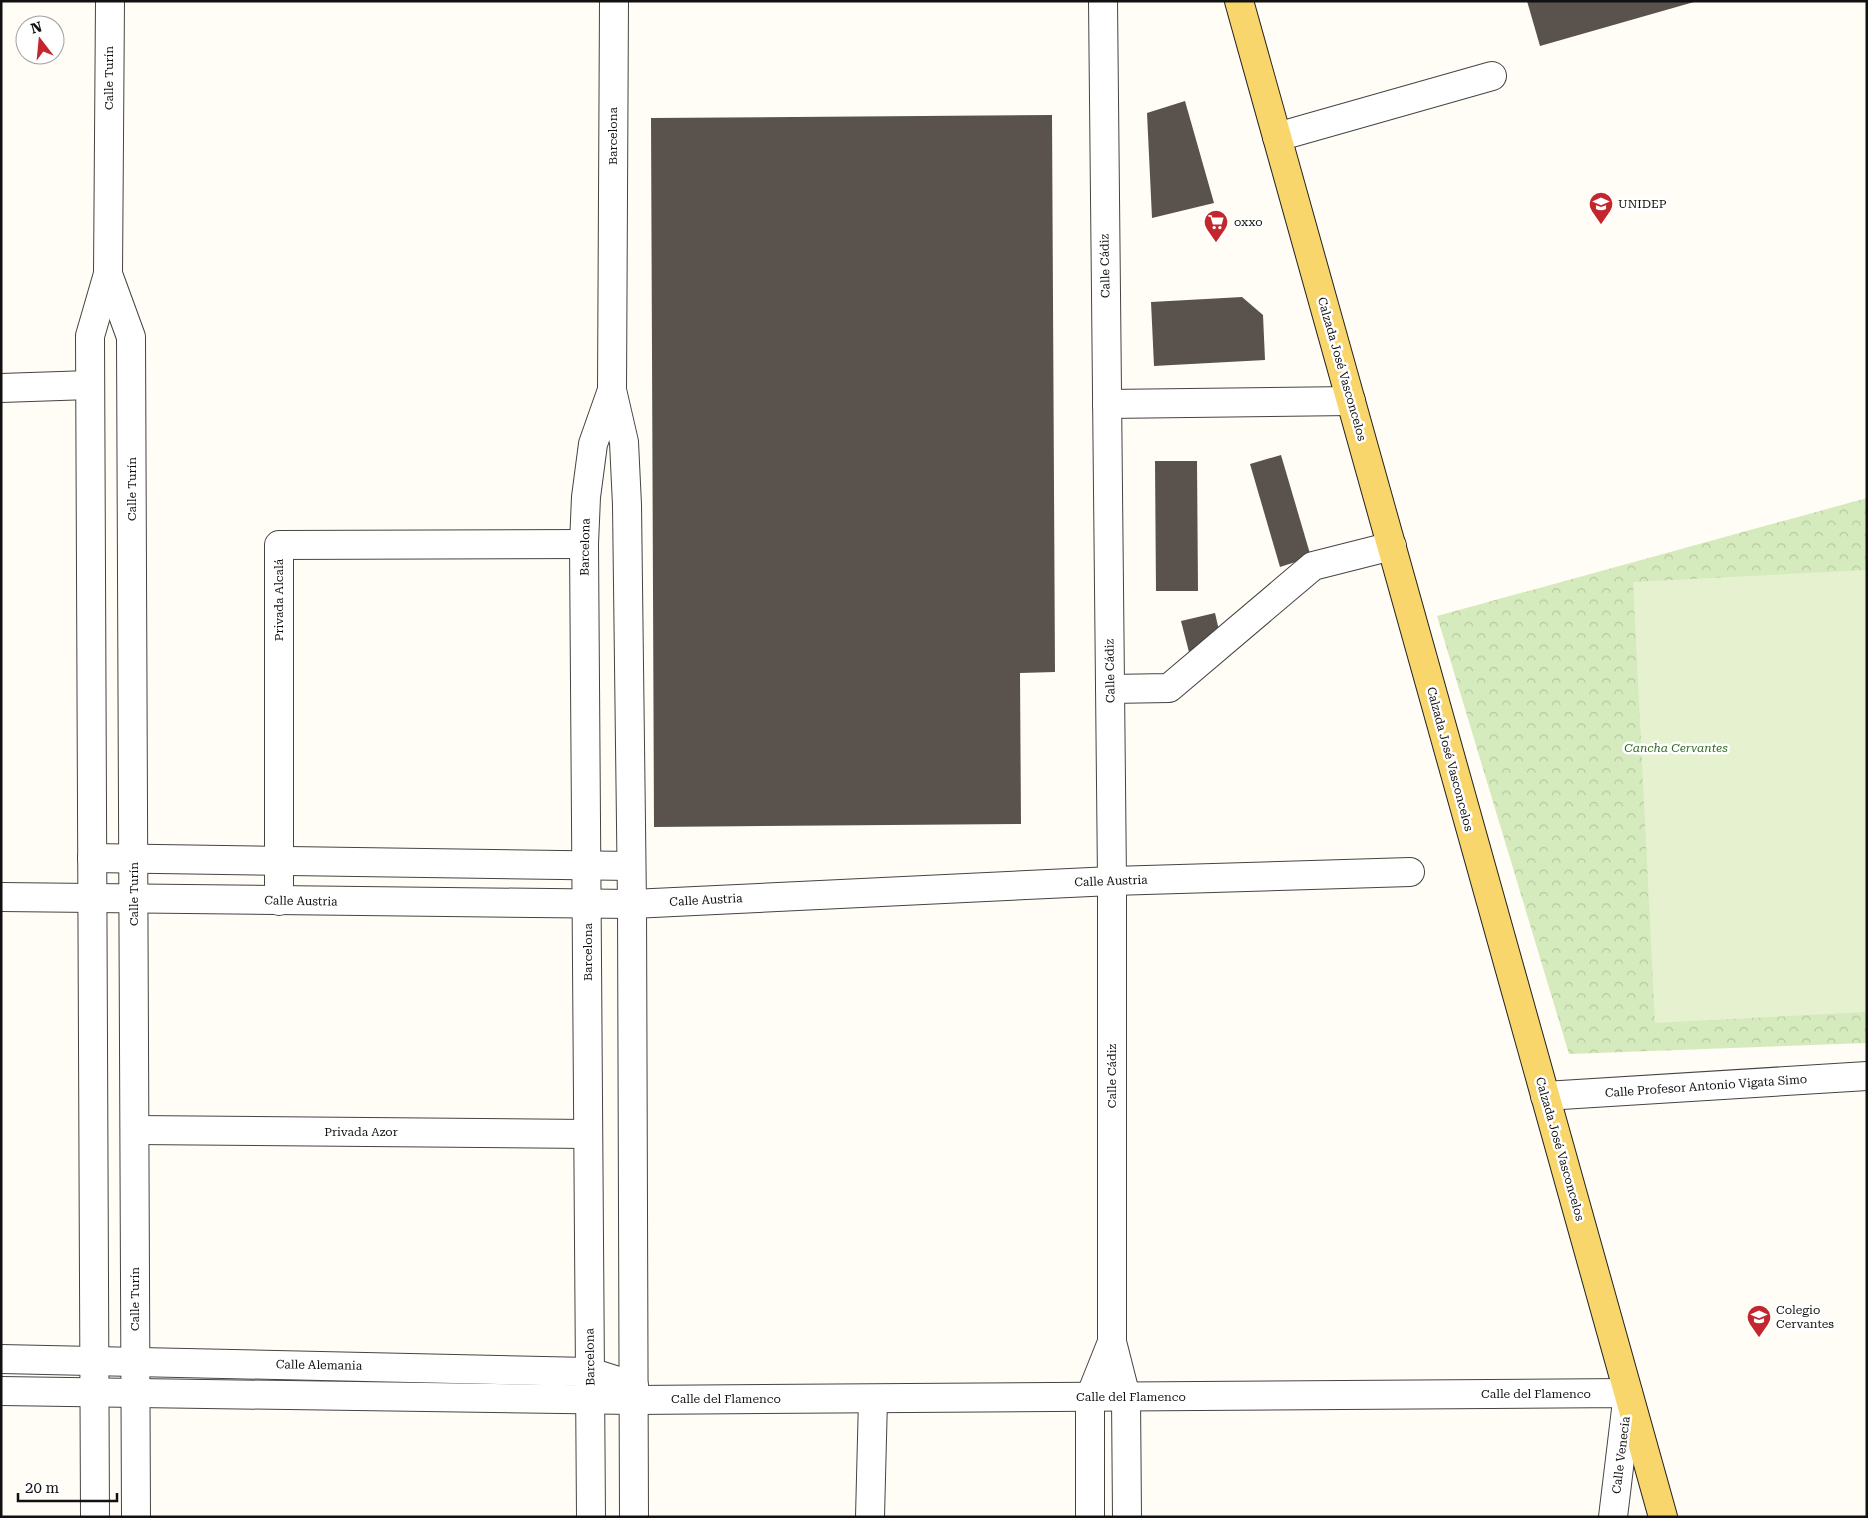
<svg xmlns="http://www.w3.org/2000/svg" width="1868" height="1518" font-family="'Roboto Serif',serif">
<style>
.park{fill:url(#park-crowns)}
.pitch{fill:#e6f2cf}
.building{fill:#5a524d}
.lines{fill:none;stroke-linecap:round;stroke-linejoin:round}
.minor-casing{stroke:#444;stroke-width:30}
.major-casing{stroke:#222;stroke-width:30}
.minor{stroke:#fff;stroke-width:28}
.major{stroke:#f9d66b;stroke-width:28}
.labels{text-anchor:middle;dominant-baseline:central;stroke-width:5;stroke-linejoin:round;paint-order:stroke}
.street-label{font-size:12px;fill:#111;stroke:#fff}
.poi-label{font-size:12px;fill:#111;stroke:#fff;text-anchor:start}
.park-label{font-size:12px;font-style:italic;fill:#2f6b1f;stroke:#fff}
</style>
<defs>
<pattern id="park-crowns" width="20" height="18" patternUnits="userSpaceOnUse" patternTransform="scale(1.25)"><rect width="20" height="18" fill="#d5ebbd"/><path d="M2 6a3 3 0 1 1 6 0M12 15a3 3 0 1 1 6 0" fill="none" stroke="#b6c8a1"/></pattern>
</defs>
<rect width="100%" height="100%" fill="#fffdf5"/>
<polygon class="park" points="1867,498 1867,1043 1569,1054 1437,616"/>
<polygon class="pitch" points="1867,570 1867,1012 1655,1023 1633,582"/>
<g class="building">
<polygon points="1527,1 1694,1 1694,2 1540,46"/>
<polygon points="1185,101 1214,203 1152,218 1147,113"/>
<polygon points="1052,115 1055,672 1020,673 1021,824 654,827 651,118"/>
<polygon points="1242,297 1263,315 1265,360 1154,366 1151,302"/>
<polygon points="1281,455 1311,557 1280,567 1250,464"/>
<polygon points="1155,461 1197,461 1198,591 1156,591"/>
<polygon points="1215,613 1223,648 1190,656 1181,621"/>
</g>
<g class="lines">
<defs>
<g id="minor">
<polyline points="614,1 612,390 624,442 627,505 632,904 634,1517"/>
<polyline points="1103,1 1112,881 1112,1342 1126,1397 1127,1517"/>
<polyline points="1277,137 1492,76"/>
<polyline points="108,274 131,337 136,1517"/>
<polyline points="1,388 90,385"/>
<polyline points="1107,404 1351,401"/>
<polyline points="1110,689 1169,688 1313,566 1392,546"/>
<polyline points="92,858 631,866"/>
<polyline points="1,897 632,904 1112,881 1410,872"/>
<polyline points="279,901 279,545 584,544"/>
<polyline points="1545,1096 1867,1076"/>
<polyline points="135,1130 588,1134"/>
<polyline points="1,1359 590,1372 634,1386"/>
<polyline points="1,1391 633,1400 1628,1393 1613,1517"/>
<polyline points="95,1517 90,336 108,274 110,1"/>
<polyline points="591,1517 584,544 586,497 593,444 612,390"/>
<polyline points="870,1517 873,1399"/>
<polyline points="1090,1517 1090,1397 1112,1342"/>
</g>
<polyline id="major" points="1239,1 1663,1517"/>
</defs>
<use href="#minor" class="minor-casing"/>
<use href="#major" class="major-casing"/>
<use href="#minor" class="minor"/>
<use href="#major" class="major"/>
</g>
<defs>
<symbol id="university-pin" viewBox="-11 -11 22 30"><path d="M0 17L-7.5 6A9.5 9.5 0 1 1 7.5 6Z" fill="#c4262e" stroke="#fff"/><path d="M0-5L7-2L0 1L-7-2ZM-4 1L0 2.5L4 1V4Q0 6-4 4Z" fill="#fff"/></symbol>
<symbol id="supermarket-pin" viewBox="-11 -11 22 30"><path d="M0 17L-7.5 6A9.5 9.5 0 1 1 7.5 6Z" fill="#c4262e" stroke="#fff"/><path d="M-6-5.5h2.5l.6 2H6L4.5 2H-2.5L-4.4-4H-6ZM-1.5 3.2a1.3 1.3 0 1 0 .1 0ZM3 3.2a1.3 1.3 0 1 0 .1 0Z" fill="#fff"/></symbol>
</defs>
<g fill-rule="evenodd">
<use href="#university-pin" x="1587" y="190" width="28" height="38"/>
<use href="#supermarket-pin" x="1202" y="208" width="28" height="38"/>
<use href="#university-pin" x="1745" y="1303" width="28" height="38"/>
</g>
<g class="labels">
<g class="street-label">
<text transform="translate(109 78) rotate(-90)">Calle Turín</text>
<text transform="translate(613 136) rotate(-90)">Barcelona</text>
<text transform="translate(1105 266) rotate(-91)">Calle Cádiz</text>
<text transform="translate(1342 369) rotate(74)">Calzada José Vasconcelos</text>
<text transform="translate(132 489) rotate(-90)">Calle Turín</text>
<text transform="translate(585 547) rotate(-89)">Barcelona</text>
<text transform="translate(279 600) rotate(-90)">Privada Alcalá</text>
<text transform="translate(1110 671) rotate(-91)">Calle Cádiz</text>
<text transform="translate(1450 759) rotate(75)">Calzada José Vasconcelos</text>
<text transform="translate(1111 881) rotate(-2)">Calle Austria</text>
<text transform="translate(134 894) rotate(-90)">Calle Turín</text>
<text transform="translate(706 900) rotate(-3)">Calle Austria</text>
<text transform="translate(301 901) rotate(1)">Calle Austria</text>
<text transform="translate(588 952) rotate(-90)">Barcelona</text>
<text transform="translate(1112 1076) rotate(-90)">Calle Cádiz</text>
<text transform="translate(1706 1086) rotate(-4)">Calle Profesor Antonio Vigata Simo</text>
<text x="361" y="1132">Privada Azor</text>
<text transform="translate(1560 1149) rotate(74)">Calzada José Vasconcelos</text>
<text transform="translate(135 1299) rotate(-90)">Calle Turín</text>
<text transform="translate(590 1357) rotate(-91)">Barcelona</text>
<text transform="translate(319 1365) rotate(1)">Calle Alemania</text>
<text x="1536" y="1394">Calle del Flamenco</text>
<text x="1131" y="1397">Calle del Flamenco</text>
<text x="726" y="1399">Calle del Flamenco</text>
<text transform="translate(1621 1455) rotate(-83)">Calle Venecia</text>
</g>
<g class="poi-label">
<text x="1618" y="204">UNIDEP</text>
<text x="1234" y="222">oxxo</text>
<text x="1776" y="1310">Colegio<tspan x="1776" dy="14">Cervantes</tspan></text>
</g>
<g class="park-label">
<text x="1676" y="748">Cancha Cervantes</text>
</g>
</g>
<rect width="1868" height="1518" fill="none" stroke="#111111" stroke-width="5"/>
<g transform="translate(40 40) rotate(344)"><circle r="24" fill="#ffffff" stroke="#a0a0a0"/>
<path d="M0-4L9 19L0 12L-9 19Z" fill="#c4262e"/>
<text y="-8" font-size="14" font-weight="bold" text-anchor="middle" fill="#111111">N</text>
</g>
<path d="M18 1493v8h99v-8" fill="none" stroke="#111111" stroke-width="2.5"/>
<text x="25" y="1493" font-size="15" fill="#111111" stroke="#ffffff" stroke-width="4" paint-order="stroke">20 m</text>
</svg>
